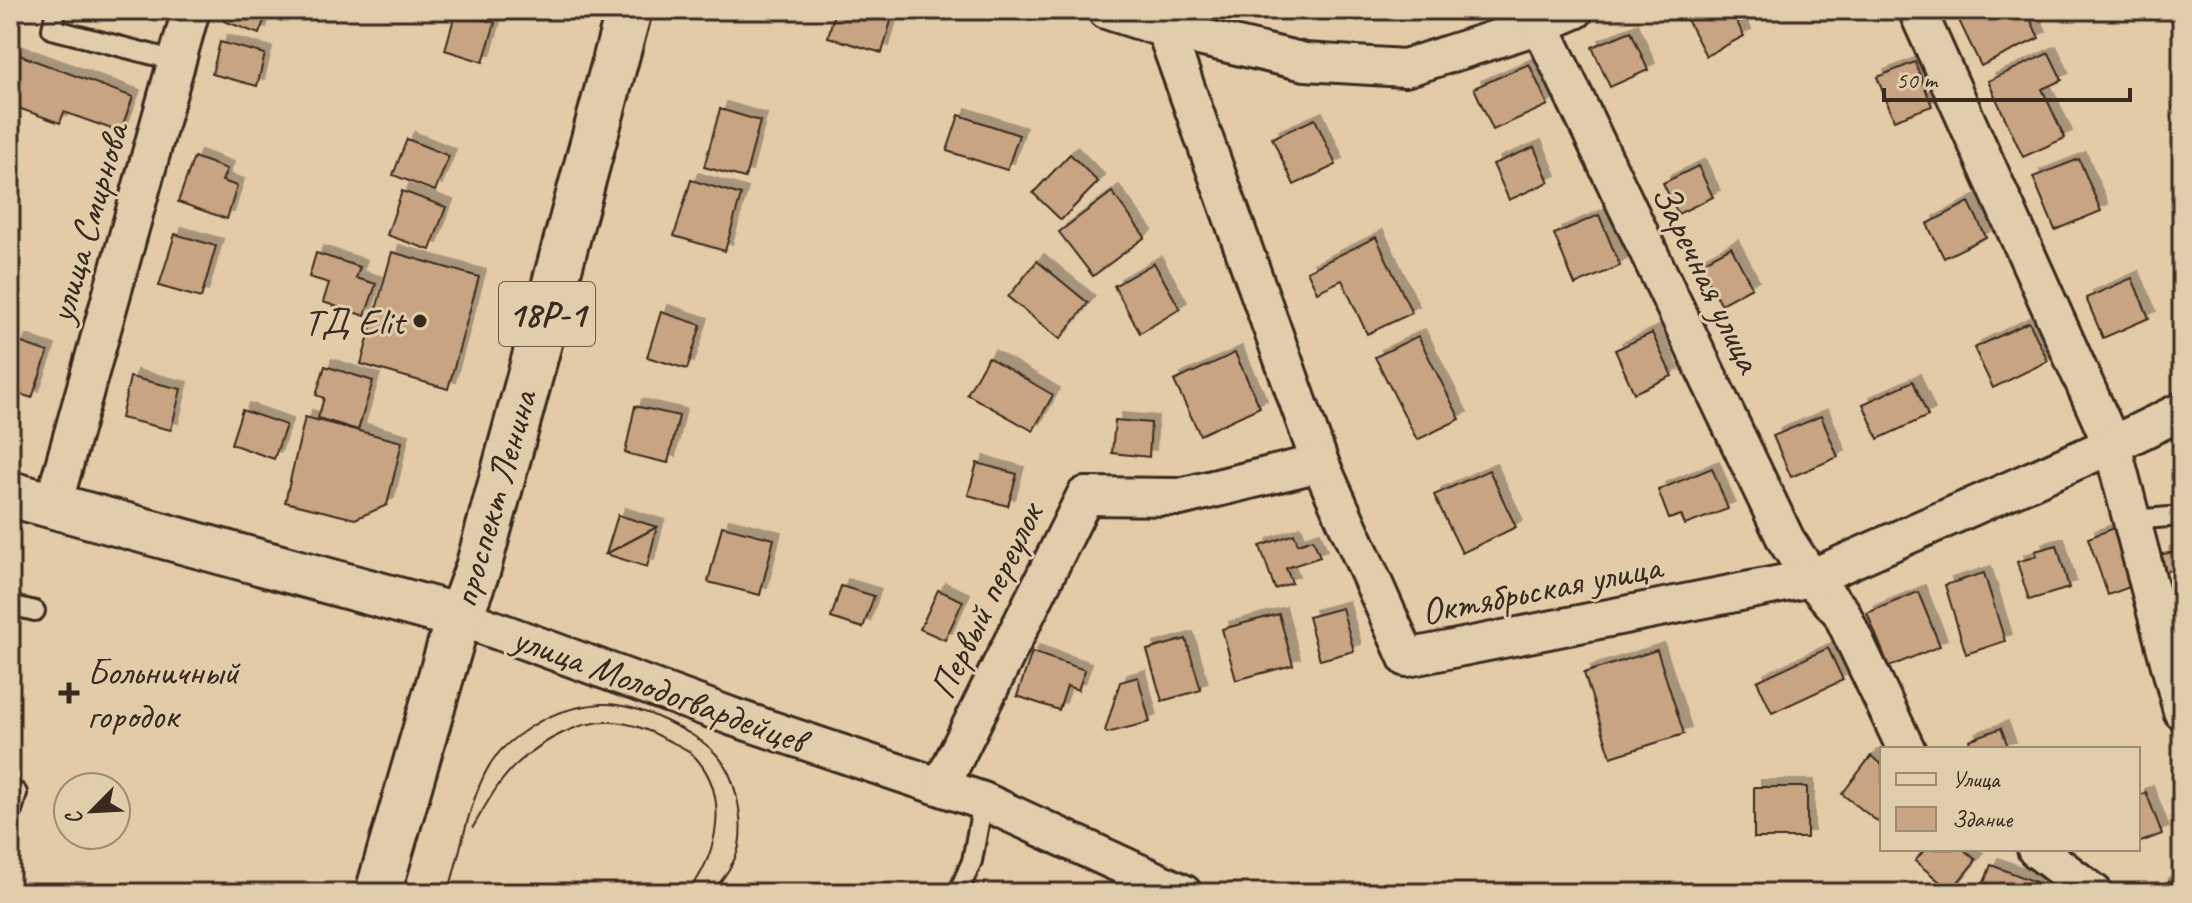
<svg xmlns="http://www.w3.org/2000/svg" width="2192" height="903" font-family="Caveat,sans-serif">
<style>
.building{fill:#c8a483;stroke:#3b2a1e;stroke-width:2;filter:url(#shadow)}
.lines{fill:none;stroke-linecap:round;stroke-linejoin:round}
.lane-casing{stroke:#3b2a1e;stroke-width:24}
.street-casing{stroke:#3b2a1e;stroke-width:42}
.secondary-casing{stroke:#3b2a1e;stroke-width:50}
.primary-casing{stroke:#3b2a1e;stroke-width:50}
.lane{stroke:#dfcdab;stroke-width:18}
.street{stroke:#dfcdab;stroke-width:36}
.secondary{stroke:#dfcdab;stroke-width:44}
.primary{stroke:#dfcdab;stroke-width:44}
.tram{stroke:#3b2a1e;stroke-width:2}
.poi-dot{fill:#3b2a1e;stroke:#dfcdab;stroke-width:3}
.labels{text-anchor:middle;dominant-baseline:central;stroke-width:6;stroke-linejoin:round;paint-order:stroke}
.shield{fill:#dfcdab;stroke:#6c5b48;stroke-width:2}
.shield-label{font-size:36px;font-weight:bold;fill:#3b2a1e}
.street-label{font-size:38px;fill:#3b2a1e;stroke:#dfcdab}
.poi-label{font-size:38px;fill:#3b2a1e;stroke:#dfcdab;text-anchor:end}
</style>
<defs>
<filter id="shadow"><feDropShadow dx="7" dy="-7" stdDeviation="0" flood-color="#0004"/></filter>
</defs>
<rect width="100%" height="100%" fill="#e4cba8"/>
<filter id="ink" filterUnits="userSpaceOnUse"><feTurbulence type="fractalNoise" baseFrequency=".0125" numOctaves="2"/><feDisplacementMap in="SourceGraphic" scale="16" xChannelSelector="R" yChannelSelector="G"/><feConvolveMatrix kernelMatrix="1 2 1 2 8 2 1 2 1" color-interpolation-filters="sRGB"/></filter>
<g filter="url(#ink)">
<g class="building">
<polygon points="228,10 268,10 259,34 224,21"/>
<polygon points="753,10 782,10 780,18"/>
<polygon points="835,10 894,10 882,53 828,37"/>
<polygon points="1682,10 1731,10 1744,36 1706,56"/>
<polygon points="1954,10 2026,10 2039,38 1981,66"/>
<polygon points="456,11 495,23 483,62 445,50"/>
<polygon points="1631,31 1648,70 1610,87 1592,47"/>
<polygon points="220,42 265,54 257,86 212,74"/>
<polygon points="14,53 133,97 120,132 64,112 60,123 10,105 10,65"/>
<polygon points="2049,53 2062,80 2042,89 2065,138 2023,157 1988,81"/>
<polygon points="1915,62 1932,106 1894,120 1877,77"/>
<polygon points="1529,64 1548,105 1493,130 1474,88"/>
<polygon points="720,109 760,121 745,178 704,167"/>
<polygon points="959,115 1019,135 1007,170 947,151"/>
<polygon points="1315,119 1336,165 1294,185 1272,138"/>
<polygon points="407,139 449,156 435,191 393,175"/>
<polygon points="1534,147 1549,182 1509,200 1493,164"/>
<polygon points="1070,154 1098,182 1061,220 1033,193"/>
<polygon points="194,157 227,169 222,181 237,186 227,219 178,202"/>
<polygon points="2079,159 2101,211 2055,230 2033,177"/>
<polygon points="1698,166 1713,197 1678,214 1663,183"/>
<polygon points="691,180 741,195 725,251 674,236"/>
<polygon points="402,191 446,207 430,250 387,235"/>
<polygon points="1112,192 1145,237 1093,276 1059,232"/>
<polygon points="1969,202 1986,237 1944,258 1927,224"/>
<polygon points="1599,215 1620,266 1575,285 1554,234"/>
<polygon points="175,234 216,246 201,298 159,286"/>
<polygon points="1376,237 1412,313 1367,334 1342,280 1317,292 1307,271"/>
<polygon points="1731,247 1752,287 1721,304 1699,264"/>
<polygon points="392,252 479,277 448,389 361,364"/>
<polygon points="316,253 360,267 356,278 376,284 365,316 323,302 329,283 309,277"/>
<polygon points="1037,261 1088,303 1060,339 1008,297"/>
<polygon points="1154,263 1180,309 1140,333 1114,286"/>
<polygon points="2132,278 2149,318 2103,338 2086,298"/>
<polygon points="661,312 701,325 687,369 647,357"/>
<polygon points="2029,322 2048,361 1993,388 1974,348"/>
<polygon points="1652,333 1672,376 1634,393 1615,350"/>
<polygon points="1418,336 1460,419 1417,440 1375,357"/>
<polygon points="19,342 48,352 32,398 10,391 10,363 12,364"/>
<polygon points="1235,353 1260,407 1200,435 1174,381"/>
<polygon points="988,357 1053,395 1033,431 967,394"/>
<polygon points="325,366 373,381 358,430 318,418 324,398 316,395"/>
<polygon points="130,377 181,389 171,430 121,418"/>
<polygon points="1913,381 1928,416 1878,439 1863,404"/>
<polygon points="635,406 679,416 668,463 625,453"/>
<polygon points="242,410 286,425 274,459 231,444"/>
<polygon points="1821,416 1838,457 1791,477 1773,436"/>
<polygon points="305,417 402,442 387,505 355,519 285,502"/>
<polygon points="1115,420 1151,423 1149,457 1112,453"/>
<polygon points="977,463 1017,474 1008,506 968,495"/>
<polygon points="1712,468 1728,509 1685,525 1681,515 1669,519 1658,490"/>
<polygon points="1489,470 1516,527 1462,553 1434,495"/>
<polygon points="618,515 657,527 606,554"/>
<polygon points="2125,524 2146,581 2108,595 2088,538"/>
<polygon points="722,526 774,539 760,595 708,582"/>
<polygon points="657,527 647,567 606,554"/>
<polygon points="1294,534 1298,544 1313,539 1320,557 1286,568 1292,583 1275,589 1260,546"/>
<polygon points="2057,545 2069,588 2029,600 2017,562 2037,556 2035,551"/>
<polygon points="2182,551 2182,585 2179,585 2177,570 2164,571 2162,554"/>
<polygon points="1984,573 2005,641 1966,654 1945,585"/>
<polygon points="841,586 874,596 863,628 831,618"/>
<polygon points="938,590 963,601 945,640 920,629"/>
<polygon points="1918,592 1940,646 1889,667 1867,613"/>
<polygon points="1342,608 1354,651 1320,660 1308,617"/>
<polygon points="1279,614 1293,665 1236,680 1222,629"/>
<polygon points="1186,639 1201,690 1162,701 1147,650"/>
<polygon points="1828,648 1843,680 1772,713 1757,681"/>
<polygon points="1657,650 1684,734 1611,757 1584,673"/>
<polygon points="1032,652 1085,670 1078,690 1067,686 1059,710 1017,696"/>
<polygon points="1138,677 1150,722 1107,733 1105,731 1120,682"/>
<polygon points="2001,728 2009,749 1972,749 1969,740"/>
<polygon points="1871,756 1882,764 1882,825 1842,794"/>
<rect x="1754" y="787" width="53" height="51"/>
<polygon points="2146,792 2162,834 2138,843 2138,796"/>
<polygon points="1925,849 1963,849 1976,860 1951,891 1915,861"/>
<polygon points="1991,865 2036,882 2032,893 1980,893"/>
<polygon points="2182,875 2182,893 2164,893 2161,885"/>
</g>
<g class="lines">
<defs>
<g id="lane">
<polyline points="56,10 52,29 177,61"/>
<polyline points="2131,520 2182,516"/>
<polyline points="10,605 35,611"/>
<polyline points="10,791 17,793 10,818"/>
<polyline points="958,893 972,861 983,801"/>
</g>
<g id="street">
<polyline points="1106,10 1165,29 1305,62 1405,68 1540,25 1575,10"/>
<polyline points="1533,10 1786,540 1811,578 1841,612 1906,749"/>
<polyline points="1917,10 2112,445 2182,711"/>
<polyline points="1165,29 1320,463 1407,658 1811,578 2112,445 2182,411"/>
<polyline points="53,505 191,10"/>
<polyline points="460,617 733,717 983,801 1183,893"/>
<polyline points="941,786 1085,496 1180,497 1320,463"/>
<polyline points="2036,849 2094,893"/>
</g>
<polyline id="secondary" points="10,494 460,617"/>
<polyline id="primary" points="378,893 454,632 478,568 629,10"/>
</defs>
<use href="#lane" class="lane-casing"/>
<use href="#street" class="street-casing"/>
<use href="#secondary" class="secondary-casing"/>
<use href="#primary" class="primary-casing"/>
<use href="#lane" class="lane"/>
<use href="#street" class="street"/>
<use href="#secondary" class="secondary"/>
<use href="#primary" class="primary"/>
<g class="tram">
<path d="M473,827C486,805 499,779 519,762C544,740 579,720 613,722C630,723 650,730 665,739C673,743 685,747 692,754C731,792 719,855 687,893"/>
<path d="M448,893C460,855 469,800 489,766C497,752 510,741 523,732C546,715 573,706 602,704C622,703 648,712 666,721C684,730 702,739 716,754C736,775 744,818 739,846C736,862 722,880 712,893"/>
</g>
</g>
</g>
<g class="poi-dot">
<circle cx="420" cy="321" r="8"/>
<path d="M65 681h8v8h8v8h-8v8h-8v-8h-8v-8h8z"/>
</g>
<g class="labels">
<rect class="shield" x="499" y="282" width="96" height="64" rx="6"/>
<g class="shield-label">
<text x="547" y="314">18Р-1</text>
</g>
<g class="street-label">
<text transform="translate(88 223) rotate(-74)">улица Смирнова</text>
<text transform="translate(1707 278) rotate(64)">Заречная улица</text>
<text transform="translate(494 499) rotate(-74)">проспект Ленина</text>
<text transform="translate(1541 589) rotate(-11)">Октябрьская улица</text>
<text transform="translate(986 601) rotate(-64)">Первый переулок</text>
<text transform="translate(659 689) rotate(20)">улица Молодогвардейцев</text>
</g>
<g class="poi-label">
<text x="404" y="321">ТД Elit</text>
<text x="87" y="671" text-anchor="start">Больничный<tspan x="87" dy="44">городок</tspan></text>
</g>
</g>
<rect width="2192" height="903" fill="none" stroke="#dfcdab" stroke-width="40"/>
<rect x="20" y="20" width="2152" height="863" fill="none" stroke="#3b2a1e" stroke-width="3" filter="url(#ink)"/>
<rect x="1880" y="747" width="260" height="104" fill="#dfcdab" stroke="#9d8c73" stroke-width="2"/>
<rect x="1896" y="773" width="40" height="12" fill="#dfcdab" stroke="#9d8c73" stroke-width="2"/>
<text x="1952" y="787" font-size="24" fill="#3b2a1e">Улица</text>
<rect x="1896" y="807" width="40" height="24" fill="#c8a483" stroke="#9d8c73" stroke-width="2"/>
<text x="1952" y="827" font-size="24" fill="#3b2a1e">Здание</text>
<g transform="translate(92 811) rotate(246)"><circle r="38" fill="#dfcdab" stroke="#9d8c73" stroke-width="2"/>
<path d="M0-6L14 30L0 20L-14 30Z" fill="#3b2a1e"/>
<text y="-12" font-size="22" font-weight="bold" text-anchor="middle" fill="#3b2a1e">С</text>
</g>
<path d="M1884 88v12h246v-12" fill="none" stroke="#3b2a1e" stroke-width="4"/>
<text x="1896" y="88" font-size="24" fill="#3b2a1e" stroke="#dfcdab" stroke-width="6" paint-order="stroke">50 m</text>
</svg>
